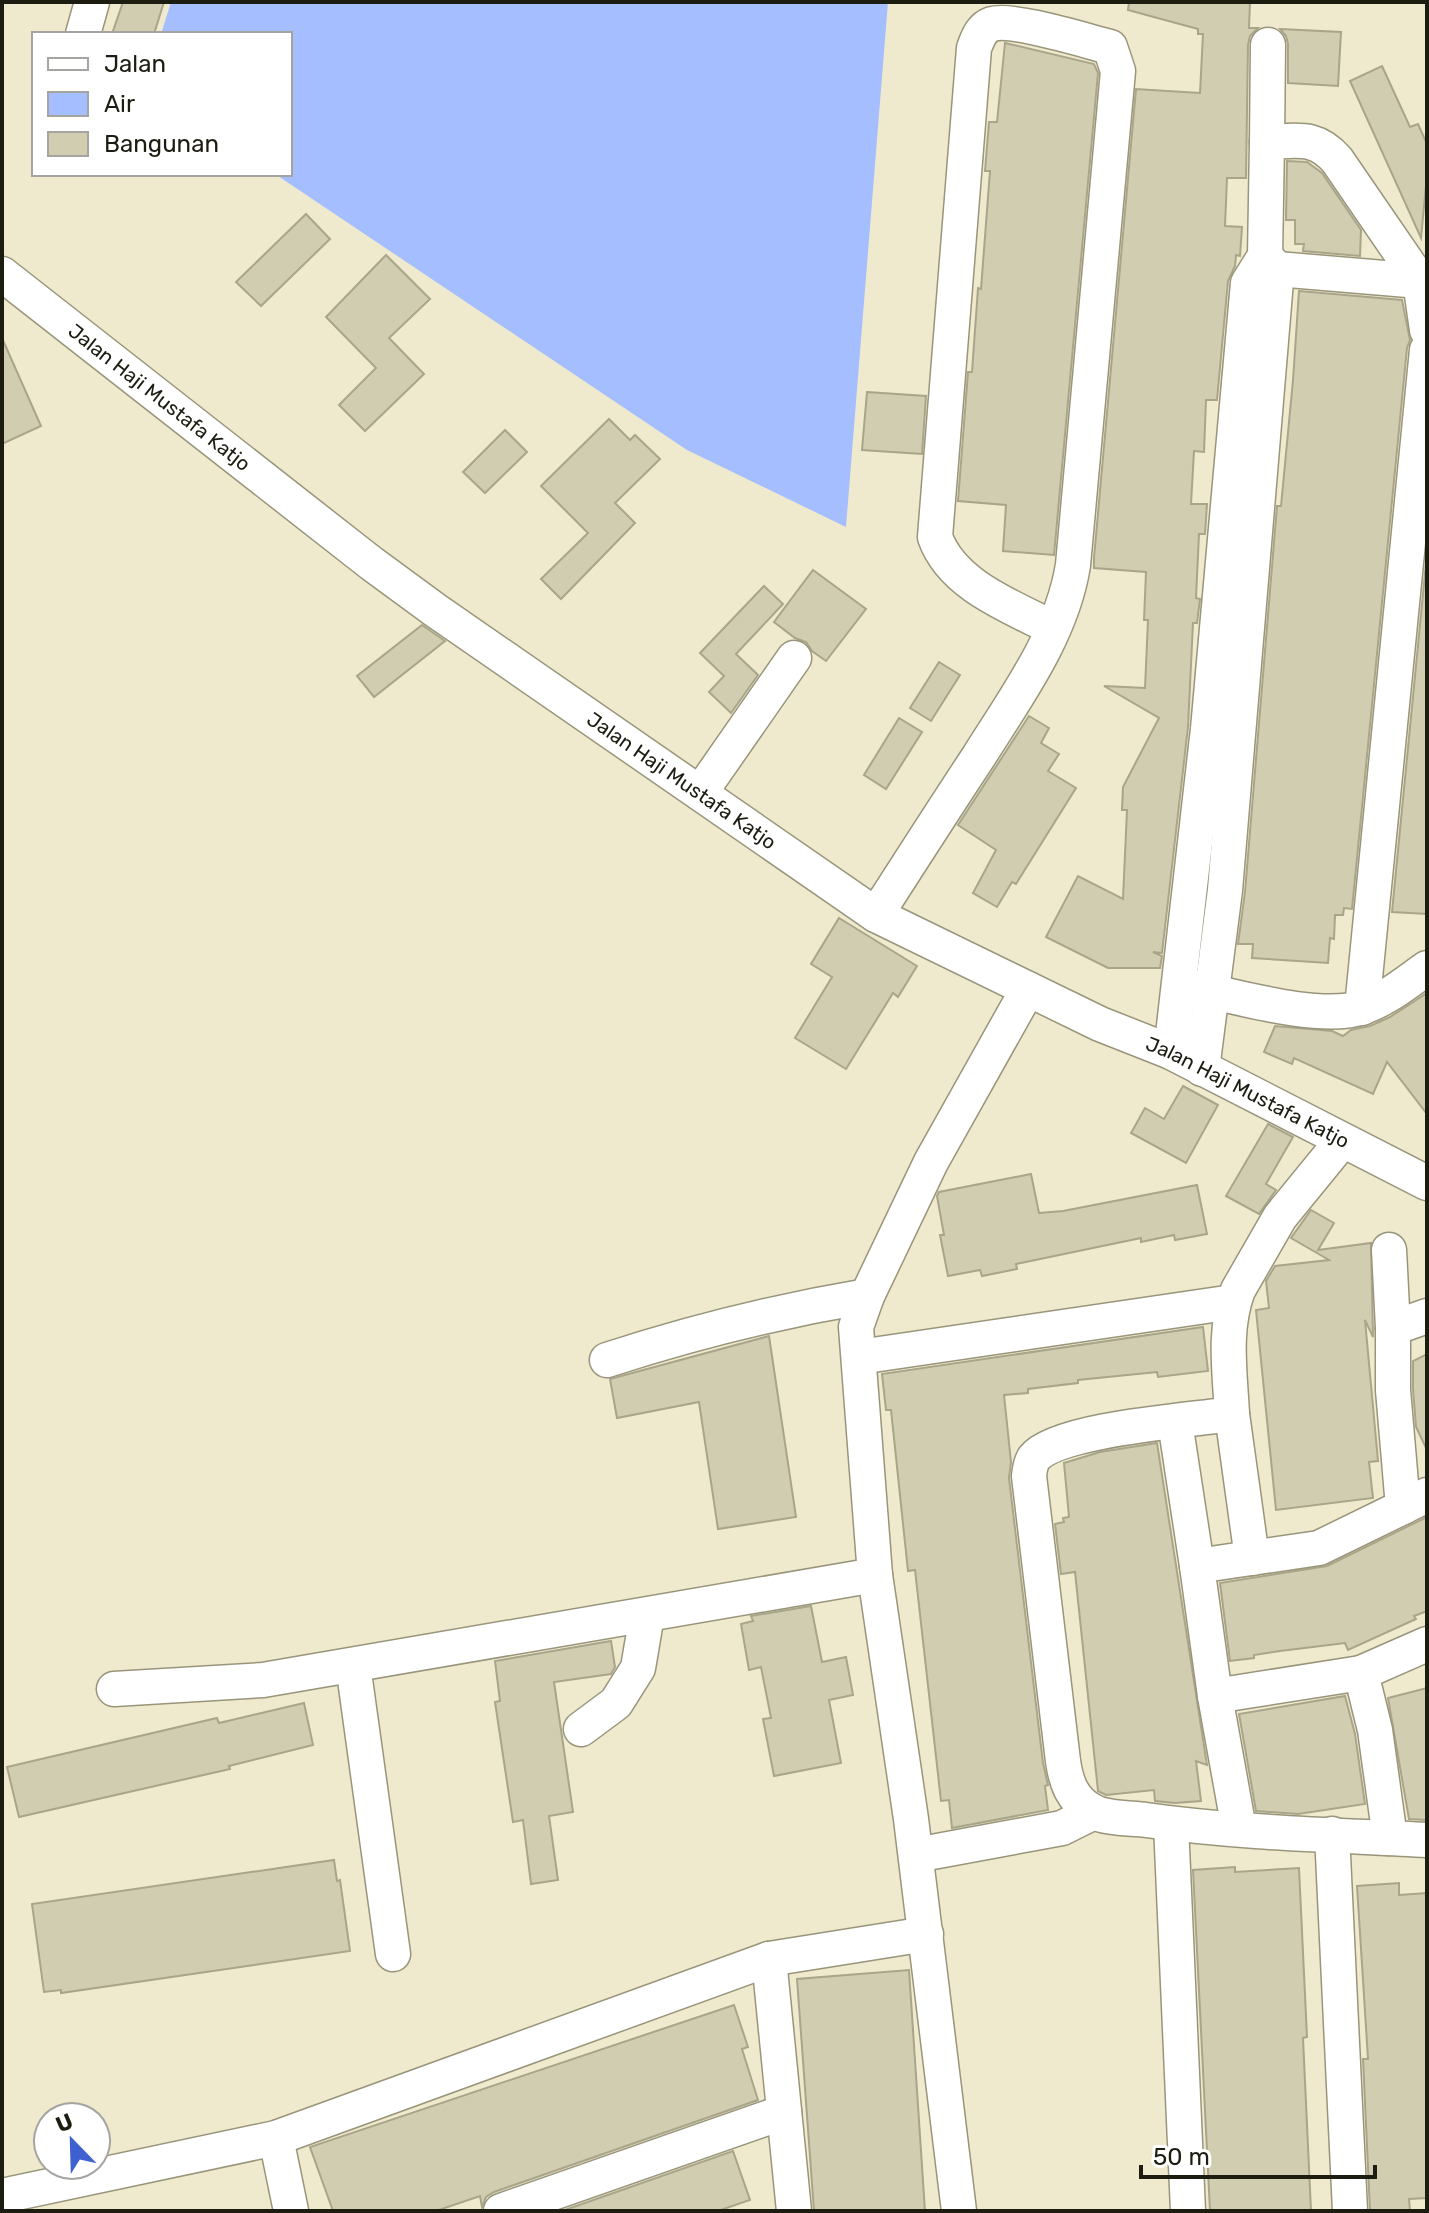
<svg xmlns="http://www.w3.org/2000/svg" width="1429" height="2213" font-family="Rubik,sans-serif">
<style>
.water{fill:#a4beff}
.building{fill:#d1cdb1;stroke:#a9a58a;stroke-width:2}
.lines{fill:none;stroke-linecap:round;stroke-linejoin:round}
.street-casing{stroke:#99957b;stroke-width:37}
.street{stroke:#fff;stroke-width:34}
.labels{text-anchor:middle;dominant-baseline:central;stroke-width:6;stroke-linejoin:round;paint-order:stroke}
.street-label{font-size:20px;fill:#1d1c11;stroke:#fff}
</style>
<rect width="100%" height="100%" fill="#efeace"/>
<polygon class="water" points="171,2 888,2 846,527 687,450 275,174 290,174 290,34 161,34"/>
<g class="building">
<polygon points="123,2 164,2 154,34 112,34"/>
<polygon points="1129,2 1250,2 1249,28 1258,28 1250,36 1248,45 1246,178 1227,178 1225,226 1242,227 1240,256 1236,255 1235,266 1228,281 1217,400 1206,400 1204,452 1194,451 1191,504 1207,504 1205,534 1199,534 1196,598 1200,599 1197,623 1193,623 1188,727 1162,953 1153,952 1162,956 1160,968 1108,968 1046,937 1078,876 1123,899 1127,810 1122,810 1123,787 1159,718 1104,686 1145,688 1148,620 1144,620 1146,572 1094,568 1094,558 1136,89 1200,93 1203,34 1198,34 1198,29 1128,10"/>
<polygon points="1280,29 1341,32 1338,86 1288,83 1288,44 1286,36"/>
<polygon points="1005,43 1094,64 1098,73 1054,555 1003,551 1006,505 958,501 968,372 972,372 978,288 981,289 990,171 985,171 989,122 997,122"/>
<polygon points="1382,66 1410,127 1418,124 1427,144 1427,175 1421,238 1350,81"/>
<polygon points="1287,161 1307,162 1322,173 1361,230 1360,256 1303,251 1304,244 1295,244 1295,220 1286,220"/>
<polygon points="306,214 330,239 261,306 236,282"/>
<polygon points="386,255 430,299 389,338 424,374 365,431 339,405 376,368 326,317"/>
<polygon points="1299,291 1402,300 1410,340 1407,348 1352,909 1344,908 1343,915 1335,915 1334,939 1330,938 1328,963 1252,958 1253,944 1238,944 1245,892 1277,506 1281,506 1293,380"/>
<polygon points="2,338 41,426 2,444"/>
<polygon points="867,392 926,396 922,454 862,450"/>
<polygon points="609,419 630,440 635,435 660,459 615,503 635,523 561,599 541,579 588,533 541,486"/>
<polygon points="505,430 527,452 485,493 463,472"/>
<polygon points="1427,553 1427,914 1392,912"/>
<polygon points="813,570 866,609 826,661 812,651 806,642 795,638 774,622"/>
<polygon points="764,586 783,604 736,654 758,675 731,713 709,692 724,676 700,653"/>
<polygon points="422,625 445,641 374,697 357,676"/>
<polygon points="939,662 960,675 931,721 910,708"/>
<polygon points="1029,716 1049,728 1041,743 1059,754 1048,771 1076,788 1016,884 1012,882 997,907 973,893 996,850 958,825"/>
<polygon points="899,718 922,732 886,789 864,775"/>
<polygon points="839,918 917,966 898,997 893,993 846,1069 795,1038 832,977 811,964"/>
<polygon points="1427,993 1427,1114 1387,1062 1373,1094 1294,1058 1292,1064 1264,1052 1275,1026 1332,1031 1343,1036 1351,1030 1370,1026 1390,1017"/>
<polygon points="1183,1086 1218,1105 1186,1163 1131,1133 1145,1108 1164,1119"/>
<polygon points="1268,1124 1293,1137 1266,1184 1276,1190 1259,1214 1226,1196"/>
<polygon points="1031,1174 1039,1213 1063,1211 1197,1185 1207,1234 1175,1240 1174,1235 1141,1242 1141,1238 1016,1264 1017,1269 982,1276 980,1270 948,1276 940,1235 944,1235 937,1196 939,1192"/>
<polygon points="1311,1210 1334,1223 1318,1250 1371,1243 1373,1337 1365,1320 1378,1461 1369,1462 1373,1498 1276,1510 1256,1310 1269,1308 1266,1281 1275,1266 1329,1260 1291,1238"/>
<polygon points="1203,1327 1208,1371 1158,1377 1157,1372 1078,1380 1078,1383 1028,1389 1028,1393 1004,1395 1011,1462 1009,1478 1043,1763 1048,1785 1045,1786 1048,1810 952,1828 949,1800 941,1801 915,1570 908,1571 891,1410 886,1410 882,1374"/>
<polygon points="769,1336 796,1517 718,1529 699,1402 617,1418 610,1379"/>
<polygon points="1427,1354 1427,1450 1416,1427 1413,1389 1413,1361"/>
<polygon points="1157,1443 1207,1765 1196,1761 1201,1801 1175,1803 1155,1801 1154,1790 1106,1795 1098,1791 1075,1572 1061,1574 1055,1524 1064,1522 1063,1518 1069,1517 1064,1463 1100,1452"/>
<polygon points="1427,1517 1427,1611 1414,1616 1416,1619 1348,1650 1345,1643 1280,1651 1254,1655 1254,1658 1230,1661 1220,1583 1327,1566"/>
<polygon points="811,1606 822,1662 846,1657 853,1695 829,1700 841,1763 774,1776 763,1719 771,1718 761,1667 749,1670 741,1624 753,1621 751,1616"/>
<polygon points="611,1641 615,1667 611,1674 554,1682 573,1812 549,1816 558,1880 531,1884 523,1820 513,1822 495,1702 500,1701 495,1661"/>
<polygon points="1427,1688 1427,1820 1409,1819 1388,1698"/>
<polygon points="1345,1696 1355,1734 1365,1804 1298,1814 1256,1811 1239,1714"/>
<polygon points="304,1703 313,1745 229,1766 230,1769 19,1817 7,1767 217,1718 219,1723"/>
<polygon points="334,1860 337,1881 340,1880 350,1951 61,1993 61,1990 44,1992 32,1904"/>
<polygon points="1235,1867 1235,1872 1299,1868 1307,2037 1303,2038 1311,2211 1210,2211 1193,1870"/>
<polygon points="1399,1883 1399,1895 1427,1893 1427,2198 1409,2199 1410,2211 1370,2211 1363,2059 1368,2059 1357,1886"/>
<polygon points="909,1970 925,2211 814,2211 797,1979"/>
<polygon points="734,2005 748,2047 742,2049 758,2100 494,2192 486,2197 482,2207 480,2196 436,2211 333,2211 310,2147"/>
<polygon points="733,2151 750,2200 718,2211 562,2211"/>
</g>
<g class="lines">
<defs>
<g id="street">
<polyline points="83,34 92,2"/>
<polyline points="1267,142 1268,45"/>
<path id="s1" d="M2,274L371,563L435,610L876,915L1100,1024L1171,1052L1427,1183"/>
<polyline points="1259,277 1277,269 1420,281"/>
<polyline points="700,793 794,658"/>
<path d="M876,915C910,862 944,809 979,756C1016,697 1062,635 1073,565L1118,71L1110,47C1086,41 1013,18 992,24C981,28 978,38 974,48L935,537C952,585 1010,606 1053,628"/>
<path d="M1190,987C1235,996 1321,1022 1363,1007C1387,999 1407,982 1427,968"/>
<polyline points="1362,1008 1427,350"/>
<path d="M1171,1052L1208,729L1248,283L1265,256L1267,142C1298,141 1315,135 1337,160L1420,281L1427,330"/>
<polyline points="1202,1069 1225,890 1277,269 1265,256"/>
<path d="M1342,1141L1280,1217L1238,1290C1223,1330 1230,1373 1232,1414C1192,1420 1057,1429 1034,1458C1030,1464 1030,1469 1029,1476L1063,1761C1066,1782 1072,1800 1092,1811C1106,1819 1130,1818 1146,1820C1239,1833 1334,1835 1427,1840"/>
<polyline points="1389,1250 1393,1328 1393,1390 1403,1507 1427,1495"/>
<polyline points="1393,1328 1427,1316"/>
<polyline points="859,1357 1233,1302"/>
<path d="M607,1360C693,1332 778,1311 867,1296"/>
<polyline points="1232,1414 1252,1558"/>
<polyline points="1175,1422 1197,1566"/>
<polyline points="353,1665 393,1954"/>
<polyline points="114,1689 263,1680 875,1575"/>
<polyline points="1215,1696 1361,1673"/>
<polyline points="581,1729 616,1703 638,1668 647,1615"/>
<polyline points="1171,1824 1188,2211"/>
<polyline points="1239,1829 1215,1696 1197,1566 1319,1548 1403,1507"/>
<polyline points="1332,1834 1350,2211"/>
<polyline points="1390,1838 1375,1730 1361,1673 1427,1644"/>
<polyline points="916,1855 1062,1828 1094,1812"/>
<polyline points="769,1959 794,2211"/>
<polyline points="276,2138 291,2211"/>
<polyline points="2,2196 276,2138 769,1959 926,1934"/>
<polyline points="501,2211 784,2112"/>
<polyline points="959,2211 911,1819 875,1575 856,1327 867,1296 931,1162 1028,989"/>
</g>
</defs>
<use href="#street" class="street-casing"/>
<use href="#street" class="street"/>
</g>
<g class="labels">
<g class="street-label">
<text stroke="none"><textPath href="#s1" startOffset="200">Jalan Haji Mustafa Katjo</textPath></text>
<text stroke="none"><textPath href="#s1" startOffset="848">Jalan Haji Mustafa Katjo</textPath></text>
<text stroke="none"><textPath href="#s1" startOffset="1496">Jalan Haji Mustafa Katjo</textPath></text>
</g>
</g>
<rect width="1429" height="2213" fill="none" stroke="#1d1c11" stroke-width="8"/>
<rect x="32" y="32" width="260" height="144" fill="#ffffff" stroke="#a5a4a0" stroke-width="2"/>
<rect x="48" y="58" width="40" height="12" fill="#ffffff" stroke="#a5a4a0" stroke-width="2"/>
<text x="104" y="72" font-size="24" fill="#1d1c11">Jalan</text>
<rect x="48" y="92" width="40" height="24" fill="#a4beff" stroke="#a5a4a0" stroke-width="2"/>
<text x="104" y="112" font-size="24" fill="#1d1c11">Air</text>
<rect x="48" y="132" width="40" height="24" fill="#d1cdb1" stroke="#a5a4a0" stroke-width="2"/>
<text x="104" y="152" font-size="24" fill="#1d1c11">Bangunan</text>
<g transform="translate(72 2141) rotate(337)"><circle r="38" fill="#ffffff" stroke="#a5a4a0" stroke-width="2"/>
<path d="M0-6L14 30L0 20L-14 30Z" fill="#3e60d1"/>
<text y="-12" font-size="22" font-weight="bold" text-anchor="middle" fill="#1d1c11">U</text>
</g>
<path d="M1141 2165v12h234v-12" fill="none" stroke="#1d1c11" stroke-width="4"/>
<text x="1153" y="2165" font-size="24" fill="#1d1c11" stroke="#ffffff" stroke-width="6" paint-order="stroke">50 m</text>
</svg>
